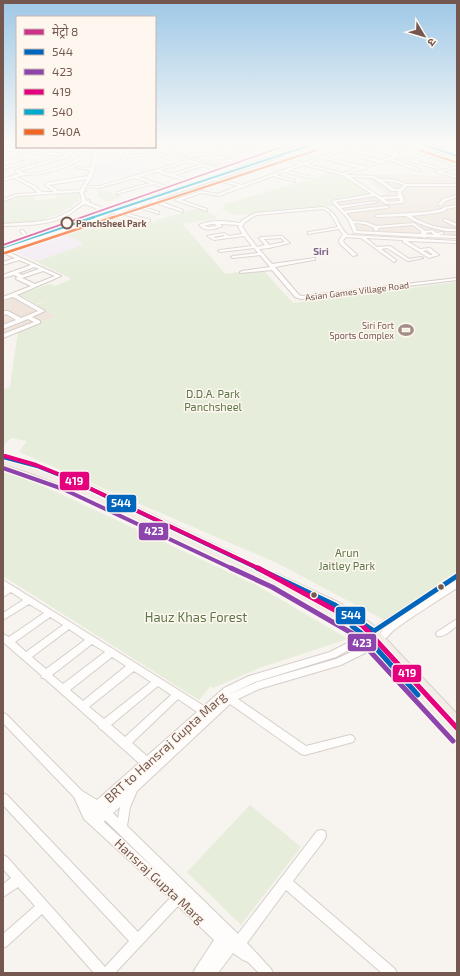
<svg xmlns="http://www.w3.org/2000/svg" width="460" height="976" font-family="'Exo 2','Noto Sans Devanagari',sans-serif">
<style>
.residential{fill:#efe5dc}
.education{fill:#f3ecf4}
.green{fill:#e6edda}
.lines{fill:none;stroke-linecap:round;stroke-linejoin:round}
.minor-casing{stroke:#d6ceca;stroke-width:2}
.major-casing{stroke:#d8d0cb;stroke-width:2}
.minor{fill:#fefdfc;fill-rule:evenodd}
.major{fill:#f2ede7;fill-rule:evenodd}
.bus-1-far1-casing{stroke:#fef7f0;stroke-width:7}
.bus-1-casing{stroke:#fef7f0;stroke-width:8}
.bus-2-far1-casing{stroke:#fef7f0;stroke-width:7}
.bus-2-casing{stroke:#fef7f0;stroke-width:8}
.bus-3-far1-casing{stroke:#fef7f0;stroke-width:7}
.bus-3-casing{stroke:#fef7f0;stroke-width:8}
.bus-4-far1-casing{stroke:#fef7f0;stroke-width:3.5}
.bus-4-casing{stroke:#fef7f0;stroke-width:4.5}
.bus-5-far1-casing{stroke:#fef7f0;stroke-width:3.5}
.bus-5-casing{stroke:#fef7f0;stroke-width:4.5}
.bus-1-far1{stroke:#0065bd;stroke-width:4}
.bus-1{stroke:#0065bd;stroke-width:5}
.bus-2-far1{stroke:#8e44ad;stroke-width:4}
.bus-2{stroke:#8e44ad;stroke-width:5}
.bus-3-far1{stroke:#e5007d;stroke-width:4}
.bus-3{stroke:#e5007d;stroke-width:5}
.bus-4-far1{stroke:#00a9ce;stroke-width:2}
.bus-4{stroke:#00a9ce;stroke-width:2.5}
.bus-5-far1{stroke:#f26522;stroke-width:2}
.bus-5{stroke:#f26522;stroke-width:2.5}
.metro-1-casing{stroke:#fef7f0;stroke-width:3}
.metro-1{fill:#cc338b;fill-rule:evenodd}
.stop-dot{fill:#fef7f0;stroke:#74584f;stroke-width:2}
.bus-dot{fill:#74584f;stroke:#fef7f0;stroke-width:1.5}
.labels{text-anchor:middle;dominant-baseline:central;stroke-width:3;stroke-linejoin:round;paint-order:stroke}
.far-stop-label{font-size:9px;font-weight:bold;fill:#74584f;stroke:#fef7f0;text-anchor:start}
.far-street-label{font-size:9px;fill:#74584f;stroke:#fef7f0}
.far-poi-label{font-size:9px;fill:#74584f;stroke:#fef7f0;text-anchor:end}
.far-neighbourhood-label{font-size:10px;font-weight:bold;fill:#7d678f;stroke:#fef7f0}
.park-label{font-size:11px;fill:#5c7848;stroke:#fef7f0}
.near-park-label{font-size:13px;fill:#5c7848;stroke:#fef7f0}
.near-street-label{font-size:13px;fill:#74584f;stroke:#fef7f0}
.line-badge{stroke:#fef7f0;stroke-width:1.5}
.badge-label{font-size:11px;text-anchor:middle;font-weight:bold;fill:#fff}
</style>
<rect width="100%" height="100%" fill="#f7f3ee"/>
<g class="residential">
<polygon points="404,174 457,178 457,236 428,232 416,223 411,223 420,229 421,237 356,233 354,220 334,201 387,194 368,181 377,175"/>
<polygon points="19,296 56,316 3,337 3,302"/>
</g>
<g class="education">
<polygon points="142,159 149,161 142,165 155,168 124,178 114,176 90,184 96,165 111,160"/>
<polygon points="60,233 82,242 82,245 40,260 33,260 10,250"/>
</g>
<g class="green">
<polygon points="378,144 417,144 441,152 423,157"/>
<polygon points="127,147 151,147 157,149 147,155 129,156"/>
<polygon points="445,153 457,157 457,166 453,167 426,158"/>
<polygon points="196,156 231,166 220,169 186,159"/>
<polygon points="331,173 343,176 371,195 328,200 334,206 236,215 221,209 225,207 221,205"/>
<polygon points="99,189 123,196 107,202 98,197"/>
<path d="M79,193V201C53,221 35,222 3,225V201L18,197L35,196V200L56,198L57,194Z"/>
<polygon points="199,208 219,218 183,224 225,274 262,269 293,303 457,282 457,572 386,621 277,563 19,452 27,441 11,438 3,446 3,390 10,387 18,331 56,316 36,305 53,297 36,304 19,295 49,284 55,286 70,280 70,278 33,260 41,260 82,245 82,242 60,233 75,227 78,229 94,223 98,225 108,222 101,219 111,215 137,226 156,222 153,221"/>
<polygon points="3,472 28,479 256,585 348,639 262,667 213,688 211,686 199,700 3,576"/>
<polygon points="250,805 301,847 241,925 187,872"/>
</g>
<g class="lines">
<defs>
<g id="minor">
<path d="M229,144H234L209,154L221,157L249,148L236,144C241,144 248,147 252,147C257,147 261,144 265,144L224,158L240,163L284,148L270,144C276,144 282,147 287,147C291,147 295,144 300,144L224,171L223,172L107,210V212H105L85,204C78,207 73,213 66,216C47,226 24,225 3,226V224C23,222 46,224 64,214C71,211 76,206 82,202L80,192L17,196L3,201V199L17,194L38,193L33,188L14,178L3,181V179L18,174L16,172V170L68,155H46L3,150V148C10,149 34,153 39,152C46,150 46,146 55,149V153H68L67,147H71V153L95,152L96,147H121L116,148L114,155L112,156L110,155L112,148L99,149L92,177L86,186H99L186,161L160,151L155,152L170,158V160L153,153L145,156L127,157L123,161L121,160L126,152L122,147H126L129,151L128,155L145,154L157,150L151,147H155L190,160L220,169L237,164L206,155L191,156L168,148L171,147L191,154L206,153ZM48,150H51V153H43ZM72,154H84C73,163 32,179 20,171L69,157ZM88,154H94L91,168L78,167L76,168L90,170L88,176L45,183V185L54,192H42L35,186L17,177C24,174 31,175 39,174C56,171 74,166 88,154ZM189,162L200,165L171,174L160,170ZM203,166L217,171L190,180L175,175ZM156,172L186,181L169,187L139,177ZM135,178L150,183L117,192V194L153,184L165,188L106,208L105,209L88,202L90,201L89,200L86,201L83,192L86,191L84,190L85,187L99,188ZM87,179L80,190L58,191L49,185Z"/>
<path d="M353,144L391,153L403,149V151L395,154L412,160L446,151V153L416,161L437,167L436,169L398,157L393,159L422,170L419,171L389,160L384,162V163H381L366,167V169H363L346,174L348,175L374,176L379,179L395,180L406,184H457V186H407L401,192L402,196L404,197L403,198L404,202L402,203L386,204L375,196L336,202L340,206L376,201L378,202L341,208L344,211L387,206L389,207L387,208L346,213L353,221L366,222L376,226L414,223L425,231L432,230L437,233L443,232V234L439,235L457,236V238L426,237L424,238L422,237L354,233L348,219L331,201L372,194L342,175L303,165L288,171L309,176V178L284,172L276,175L295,180V182L273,176L219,196L201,193L181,200L207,209V211L174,200L201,191L218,194L238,186L215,180L156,200L183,210V212L152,202L140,206L159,212V214L136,207L122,212L150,220V222L119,213L115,214L113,213L100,219L6,251L61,276L17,295L45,311L32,317L40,321V323L3,338V334L34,322L28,319L3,329V325L16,320L6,314L3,315V311H8L21,318L38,311L13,297L3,300V297L31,286L16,279V278L18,277L14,275L3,278V275L31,265L19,260L3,265V262L15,258L3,253V249L98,217L116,209H118L119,210L274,157H273V155L303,163ZM354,146L394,156L381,160L341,151ZM338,152L377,162L363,166L325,157ZM278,158L300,164L242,185L218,179ZM321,158L359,168L343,173L307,164ZM350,177L373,178L392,191H398V196L381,197ZM383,181L395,182L404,185L400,189H394ZM399,198L400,201L388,202L384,199ZM354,223L365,224L374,228V230L376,231L378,230V228L413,225L421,231V234L357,231ZM431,232L434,235L426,234V233ZM35,267L39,269L22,275L18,273ZM43,271L55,276L35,284L22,278Z"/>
<polygon points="440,144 446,144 457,148 457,150"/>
<polygon points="13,156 31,161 34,160 36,161 3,169 3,167 28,161 13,158 3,160 3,158"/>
<polygon points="457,166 457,168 441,172 457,176 457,178 435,172"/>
<polygon points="457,195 457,197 445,201 441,206 438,205 443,199"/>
<path d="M457,205V207L446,209L445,211L436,213L411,216C425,225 441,229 457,229V231H445L429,227L416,222L406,216L377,217L375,216L377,215L427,212L442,209L445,207Z"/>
<path d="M323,207C339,212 337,226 348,235L457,241V243L407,241L420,249L430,248L439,255L429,258L403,242V240L366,238L377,247L390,246L409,259L421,257L423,258L408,261L387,248L381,249L396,260V261L394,262L361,238L346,237L343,240L344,243L357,255L353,256L340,244L339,240L343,235L339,229L308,234V232H309L338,227L330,213L323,209L256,215L245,222L242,226L247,234L257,247L265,245L259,238L261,237L282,236L290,243L269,248L259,249L272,264L315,258V260H313L275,267L299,295L302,296L457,278V280L301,299L295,297L272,270L240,273V272L242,271L270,267L260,255L233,258L231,257L233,256L258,253L254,248L220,252L218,251L220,250L252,246L244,236L214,240L207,236L224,233L229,236L242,234L238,226L239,225L220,224L222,226L221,227C214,229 205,232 199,225C211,219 227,221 240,223L242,220L255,213ZM211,224H215L217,226L209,227L204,226ZM223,235L225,236L215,238L213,237ZM281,238L285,242L269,245L264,239ZM427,250L433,255H430L423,251Z"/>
<polygon points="445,219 457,224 457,227 444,221 444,219"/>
<polygon points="21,230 23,230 28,236 27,237 25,237 20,231"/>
<path d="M457,573V580L447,586L457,581V588C436,602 414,615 394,630C389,634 385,643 377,640L376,638L384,629C380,632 376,635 371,633L370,631L371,629Z"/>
<path d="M3,580L204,706L224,688L249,676L330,652L363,635L366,634L369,635L370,637L369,639L336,657L255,682L228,695L257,682L336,659L369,644L372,643L375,644L376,646L375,648L341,665L259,689L238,699L306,746L350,735L353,736L355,739L353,742L305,755L301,754L230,704L137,791L130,807L127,826L238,934L317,831L321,830L325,831L326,835L325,839L293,881L395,969L397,973H382L286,890L247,943L271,969L273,973H259L248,962L243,960L233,953L218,973H193L195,969L214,940L178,906L115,973H94L42,914L7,946L3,948V934L35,906L18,887L3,897V884L11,878L3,869V855L7,857L105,967L129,941L3,805V793L7,795L138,932L170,898L84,819L74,797L3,723V713L6,714L82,791L97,800L139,763L102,730L100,729L98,726L44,678H42L41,675L3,642V634L9,637L44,613L29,604L3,620V613L23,600L11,592L3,597V590L5,588L3,587ZM50,617L63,625L26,652L15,642ZM69,629L85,640L46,669L32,657ZM92,644L105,652L63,684L52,675ZM112,657L126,666L83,701L70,690ZM134,671L151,682L104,719L89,707ZM158,686L171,695L125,737L111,725ZM178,699L197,712L147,756L132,743ZM120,807L118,818L113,813ZM105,820L161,875L104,822Z"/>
<path d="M457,619V626C451,630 444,638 437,636L436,634L437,632Z"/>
</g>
<g id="major">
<polygon points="305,144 312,144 3,248 3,245"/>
<polygon points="426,144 457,155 457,157 419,144"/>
<polygon points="3,460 33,468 22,463 23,461 29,461 75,478 237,555 238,557 236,560 268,575 269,573 275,573 338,602 371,623 457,714 457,726 453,724 365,629 332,608 304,594 362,627 457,729 457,742 453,740 356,633 272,584 62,485 31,473 3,464"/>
</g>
</defs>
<use href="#minor" class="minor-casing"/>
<use href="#major" class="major-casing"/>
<use href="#minor" class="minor"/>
<use href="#major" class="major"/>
<defs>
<polyline id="bus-1-far1" points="3,457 37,466 72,480 259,569"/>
<g id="bus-1">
<polyline points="257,568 335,605 374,631 457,576"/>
<polyline points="352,626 366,637 418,695"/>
</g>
<polyline id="bus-2-far1" points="3,468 63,489 233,569"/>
<polyline id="bus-2" points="231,568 272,587 355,635 453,741"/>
<polyline id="bus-3-far1" points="5,456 36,465 68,478 260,569"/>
<polyline id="bus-3" points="258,568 362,625 457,728"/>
<g id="bus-4-far1">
<polyline points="422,144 457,156"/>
<polyline points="91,218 314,144"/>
</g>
<polyline id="bus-4" points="3,247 94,217"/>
<g id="bus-5-far1">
<polyline points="419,150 455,162"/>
<polyline points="111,218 317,150"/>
</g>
<polyline id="bus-5" points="5,253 114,217"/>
</defs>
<use href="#bus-1-far1" class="bus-1-far1-casing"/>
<use href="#bus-1" class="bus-1-casing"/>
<use href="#bus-2-far1" class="bus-2-far1-casing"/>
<use href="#bus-2" class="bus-2-casing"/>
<use href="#bus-3-far1" class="bus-3-far1-casing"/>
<use href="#bus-3" class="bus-3-casing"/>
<use href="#bus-4-far1" class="bus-4-far1-casing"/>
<use href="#bus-4" class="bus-4-casing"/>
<use href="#bus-5-far1" class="bus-5-far1-casing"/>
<use href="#bus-5" class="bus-5-casing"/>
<use href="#bus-1-far1" class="bus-1-far1"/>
<use href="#bus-1" class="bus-1"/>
<use href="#bus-2-far1" class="bus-2-far1"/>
<use href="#bus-2" class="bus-2"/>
<use href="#bus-3-far1" class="bus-3-far1"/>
<use href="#bus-3" class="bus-3"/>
<use href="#bus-4-far1" class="bus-4-far1"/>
<use href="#bus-4" class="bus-4"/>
<use href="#bus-5-far1" class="bus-5-far1"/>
<use href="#bus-5" class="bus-5"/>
<defs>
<polygon id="metro-1" points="288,144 292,144 3,246 3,244"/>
</defs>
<use href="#metro-1" class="metro-1-casing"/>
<use href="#metro-1" class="metro-1"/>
</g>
<linearGradient id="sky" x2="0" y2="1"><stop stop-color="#9ec8e7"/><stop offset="0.51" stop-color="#fbfaf7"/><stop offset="1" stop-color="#fbfaf7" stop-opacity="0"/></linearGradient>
<rect width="460" height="281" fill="url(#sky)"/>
<defs>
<symbol id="stadium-bare" viewBox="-9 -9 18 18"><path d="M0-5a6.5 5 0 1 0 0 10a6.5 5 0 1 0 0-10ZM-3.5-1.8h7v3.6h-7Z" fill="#a28e87" stroke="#fef7f0" stroke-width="2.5" paint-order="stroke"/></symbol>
</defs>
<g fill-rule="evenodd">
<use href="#stadium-bare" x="395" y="319" width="22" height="22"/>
</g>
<circle class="stop-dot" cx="67" cy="223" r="5.5"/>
<g class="bus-dot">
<circle cx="441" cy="587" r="3.5"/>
<circle cx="314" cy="595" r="3.5"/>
</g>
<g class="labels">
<g class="far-stop-label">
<text x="76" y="223">Panchsheel Park</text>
</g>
<g class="far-street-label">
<text transform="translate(357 291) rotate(-7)">Asian Games Village Road</text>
</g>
<g class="far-poi-label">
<text x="394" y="325">Siri Fort<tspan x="394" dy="10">Sports Complex</tspan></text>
</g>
<g class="far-neighbourhood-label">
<text x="321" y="251">Siri</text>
</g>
<g class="park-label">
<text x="213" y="393">D.D.A. Park<tspan x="213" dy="13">Panchsheel</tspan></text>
<text x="347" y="552">Arun<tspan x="347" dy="13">Jaitley Park</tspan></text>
</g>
<g class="near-park-label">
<text x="196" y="617">Hauz Khas Forest</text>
</g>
<g class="near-street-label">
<text transform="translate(165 747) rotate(-42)">BRT to Hansraj Gupta Marg</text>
<text transform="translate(160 881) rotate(43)">Hansraj Gupta Marg</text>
</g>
</g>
<g class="line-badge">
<rect x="59" y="471" width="31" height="20" rx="4" fill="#e5007d"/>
<rect x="106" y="494" width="31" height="19" rx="4" fill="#0065bd"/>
<rect x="138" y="522" width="31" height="19" rx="4" fill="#8e44ad"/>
<rect x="335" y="606" width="31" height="19" rx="4" fill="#0065bd"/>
<rect x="347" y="633" width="30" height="19" rx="4" fill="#8e44ad"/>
<rect x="392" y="664" width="30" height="19" rx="4" fill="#e5007d"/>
</g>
<g class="badge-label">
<text x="74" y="485">419</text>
<text x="121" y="507">544</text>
<text x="154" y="535">423</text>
<text x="351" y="619">544</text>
<text x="362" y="647">423</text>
<text x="407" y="677">419</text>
</g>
<rect width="460" height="976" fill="none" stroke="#74584f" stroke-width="8"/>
<rect x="16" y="16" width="140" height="132" fill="#fef7f0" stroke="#c7b7b0"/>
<rect x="24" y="29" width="20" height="6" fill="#cc338b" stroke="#c7b7b0"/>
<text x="52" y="36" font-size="12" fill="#74584f">मेट्रो 8</text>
<rect x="24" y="49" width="20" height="6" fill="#0065bd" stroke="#c7b7b0"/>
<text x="52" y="56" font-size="12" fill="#74584f">544</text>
<rect x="24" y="69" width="20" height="6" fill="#8e44ad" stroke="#c7b7b0"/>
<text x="52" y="76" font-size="12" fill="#74584f">423</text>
<rect x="24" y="89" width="20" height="6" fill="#e5007d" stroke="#c7b7b0"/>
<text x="52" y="96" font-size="12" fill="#74584f">419</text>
<rect x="24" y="109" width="20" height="6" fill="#00a9ce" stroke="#c7b7b0"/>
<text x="52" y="116" font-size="12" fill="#74584f">540</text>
<rect x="24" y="129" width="20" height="6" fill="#f26522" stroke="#c7b7b0"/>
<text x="52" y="136" font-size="12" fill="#74584f">540A</text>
<g transform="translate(424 36) rotate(128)" stroke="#fef7f0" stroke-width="3" paint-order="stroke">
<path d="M0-3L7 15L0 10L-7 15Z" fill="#74584f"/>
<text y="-6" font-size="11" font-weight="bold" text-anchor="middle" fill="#74584f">उ</text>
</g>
</svg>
